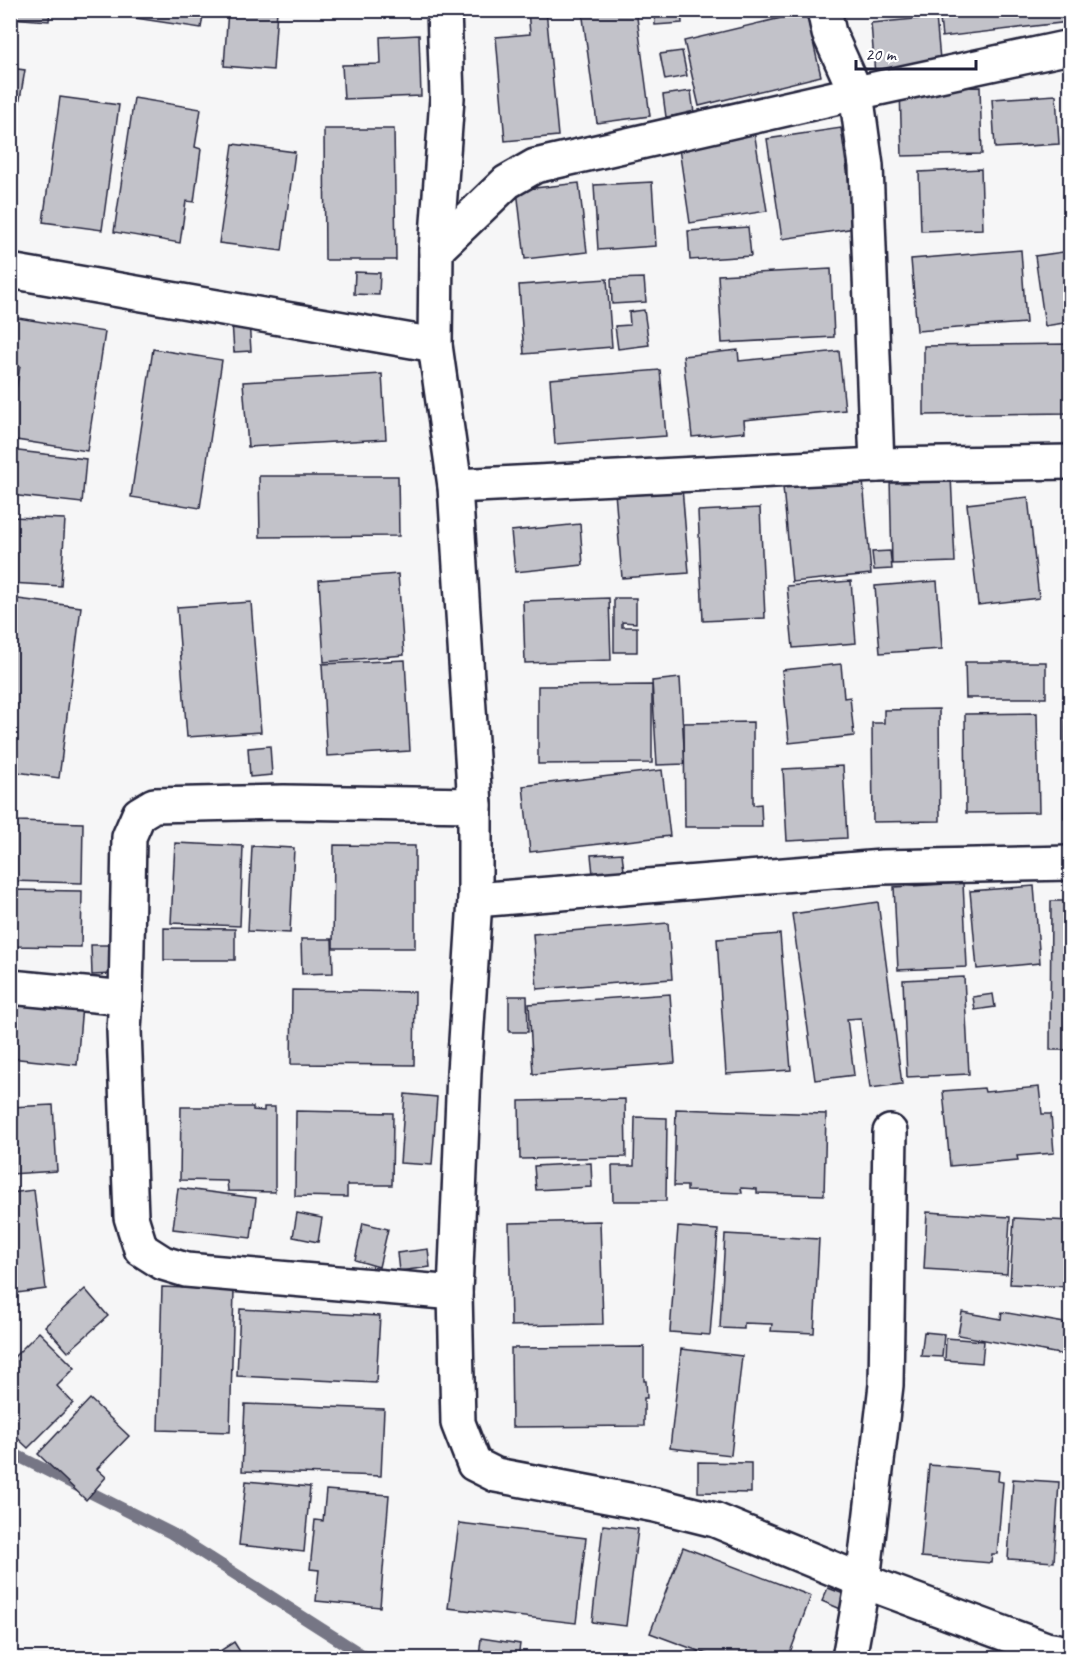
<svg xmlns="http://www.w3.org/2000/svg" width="1081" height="1669" font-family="Caveat,sans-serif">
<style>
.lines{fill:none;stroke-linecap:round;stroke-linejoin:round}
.stream{stroke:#767685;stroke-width:12}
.building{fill:#c2c2c9;stroke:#22223b;stroke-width:1.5}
.minor-casing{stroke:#22223b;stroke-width:38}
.minor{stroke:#fff;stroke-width:33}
</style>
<rect width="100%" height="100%" fill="#f6f6f7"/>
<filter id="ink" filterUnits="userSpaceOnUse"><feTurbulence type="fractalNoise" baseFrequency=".0167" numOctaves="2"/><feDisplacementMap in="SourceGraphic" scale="12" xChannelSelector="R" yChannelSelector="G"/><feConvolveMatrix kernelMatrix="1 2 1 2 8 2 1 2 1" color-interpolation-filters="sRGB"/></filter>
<g filter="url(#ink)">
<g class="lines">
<polyline class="stream" points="10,1452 171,1533 367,1658"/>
</g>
<g class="building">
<polygon points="10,10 50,10 49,21 10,18"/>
<polygon points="116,10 204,10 201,28 116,15"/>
<polygon points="228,10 277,10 273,70 224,66"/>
<rect x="316" y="10" width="92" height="2"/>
<polygon points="528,10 546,10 558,136 505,141 496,37 530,34"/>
<polygon points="582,10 636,10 650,116 597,123"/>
<polygon points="654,10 681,10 682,23 655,25"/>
<polygon points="939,10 1068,10 1069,22 942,37"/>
<polygon points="806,12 821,76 699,106 684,41"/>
<polygon points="936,17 941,70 875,75 871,23"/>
<polygon points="419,35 421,96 344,99 342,65 381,64 380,37"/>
<polygon points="682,51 687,76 665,80 660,54"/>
<polygon points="10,68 25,70 10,158"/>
<polygon points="980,87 982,154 902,156 900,89"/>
<polygon points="691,91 694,113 666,117 663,95"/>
<polygon points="1056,95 1059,144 995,148 992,99"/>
<polygon points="60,97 119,105 102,230 43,222"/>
<polygon points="134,98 201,109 195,147 201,149 194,202 186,201 180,243 114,232"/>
<polygon points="841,128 855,228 782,239 767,139"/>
<polygon points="324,129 394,129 396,260 325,260"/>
<polygon points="754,131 767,211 690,223 678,142"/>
<polygon points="233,144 295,152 282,251 219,243"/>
<polygon points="981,169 983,229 921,231 919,172"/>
<polygon points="652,182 656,246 598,250 594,185"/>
<polygon points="579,183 587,252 525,259 517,190"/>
<polygon points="748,227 751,256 690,260 688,231"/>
<polygon points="1021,250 1026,323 917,331 911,259"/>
<polygon points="1070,251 1070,322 1045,326 1035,256"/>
<polygon points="831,269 834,337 722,343 718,275"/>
<polygon points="355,272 380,273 379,295 354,294"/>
<polygon points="644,278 646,302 612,304 611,279"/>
<polygon points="607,279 612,347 524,354 519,285"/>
<polygon points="644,310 649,345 618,349 615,326 630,325 629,312"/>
<polygon points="12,317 105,332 87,451 10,439 10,426 20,366 10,365"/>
<polygon points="249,320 251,351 234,352 232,321"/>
<polygon points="1070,344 1070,413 924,415 924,346"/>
<polygon points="153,349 222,360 200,508 131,497"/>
<polygon points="738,350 739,361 839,351 845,410 744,420 745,432 692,437 683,356"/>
<polygon points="660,370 666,436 555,444 550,379"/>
<polygon points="382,374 386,439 248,447 243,382"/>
<polygon points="10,450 86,459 82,503 10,495"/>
<polygon points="259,476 398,476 399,536 260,537"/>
<polygon points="951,476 955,562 892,564 890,478"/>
<polygon points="863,480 871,574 792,582 783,487"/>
<polygon points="682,487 689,573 622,578 615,492"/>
<polygon points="1028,497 1039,598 978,605 967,504"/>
<polygon points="760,508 765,618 703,621 698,511"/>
<polygon points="10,517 65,519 61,586 10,583"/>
<polygon points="1066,518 1070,518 1070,590 1069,590"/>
<polygon points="580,524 583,565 515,572 511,531"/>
<polygon points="890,551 892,569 874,570 872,552"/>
<polygon points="398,574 404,655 324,662 319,580"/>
<polygon points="851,581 856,643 793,648 787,586"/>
<polygon points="937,581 942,649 880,653 875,586"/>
<polygon points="10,598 81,607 59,778 10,771"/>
<polygon points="609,598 611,660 525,663 523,601"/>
<polygon points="614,598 636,598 636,623 622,622 622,627 637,627 637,652 614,652"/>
<polygon points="251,602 261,732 187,737 177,607"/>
<polygon points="405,660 410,751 327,756 322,664"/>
<polygon points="965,662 1046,662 1046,698 966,698"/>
<polygon points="841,664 844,698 850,697 854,736 789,743 782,670"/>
<polygon points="1066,665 1070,665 1070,818 1064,818"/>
<polygon points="680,678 685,764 657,765 652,681"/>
<polygon points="652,685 652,763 538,764 538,686"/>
<polygon points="939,709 940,821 873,822 872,723 884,723 884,710"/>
<polygon points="1037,713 1039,812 966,813 965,714"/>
<polygon points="753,722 753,805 761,804 762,827 685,827 684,723"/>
<polygon points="270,746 272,775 250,777 248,748"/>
<polygon points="843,766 847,838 787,841 783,769"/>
<polygon points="662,770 670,836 530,852 523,786"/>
<polygon points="10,797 18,797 17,821 83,823 82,883 10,881"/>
<polygon points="175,843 243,846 240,926 171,923"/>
<polygon points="334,845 415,846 415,948 333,948"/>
<polygon points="252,846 294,848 290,933 248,931"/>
<polygon points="622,853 624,871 593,874 591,855"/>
<polygon points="963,883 967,967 898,970 894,887"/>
<polygon points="1034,886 1040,963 977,969 970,891"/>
<polygon points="10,890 82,891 81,947 10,946"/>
<polygon points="1051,901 1070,901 1070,1050 1050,1050"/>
<polygon points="878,902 902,1084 870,1088 861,1018 847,1019 854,1075 815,1080 792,914"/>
<polygon points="668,923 672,979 537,989 533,934"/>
<polygon points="164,928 235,929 235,960 164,960"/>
<polygon points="780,934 791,1070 726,1074 717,939"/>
<polygon points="301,939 332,939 333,973 302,974"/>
<polygon points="91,945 109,945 112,974 92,975"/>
<polygon points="964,977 969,1074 907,1077 903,980"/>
<polygon points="292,990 415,992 414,1065 291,1064"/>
<polygon points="670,994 675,1063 533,1074 529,1004"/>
<polygon points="993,994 995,1007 975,1010 973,997"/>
<polygon points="509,996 527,996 528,1032 509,1032"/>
<polygon points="10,999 82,1005 77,1065 10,1058"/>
<polygon points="1039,1087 1042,1114 1051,1114 1054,1153 1017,1156 1018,1160 950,1166 943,1091 984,1088 985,1092"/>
<polygon points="405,1094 437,1097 432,1165 400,1163"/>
<polygon points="625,1099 626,1157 520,1159 519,1101"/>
<polygon points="53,1105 57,1171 10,1174 10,1107"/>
<polygon points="181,1107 253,1107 253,1110 264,1111 264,1107 275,1107 275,1192 228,1191 227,1181 180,1180"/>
<polygon points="676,1109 826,1114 824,1195 757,1193 757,1189 741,1188 742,1193 687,1191 687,1186 674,1186"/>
<polygon points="296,1111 393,1113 392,1185 347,1185 347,1197 295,1196"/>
<polygon points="635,1117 667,1118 666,1201 613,1201 612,1166 634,1166"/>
<polygon points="591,1163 592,1187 536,1190 534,1166"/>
<polygon points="178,1188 256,1198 251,1238 173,1229"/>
<polygon points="34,1190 46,1289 10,1294 10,1193"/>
<polygon points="927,1212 1010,1217 1007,1274 924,1269"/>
<polygon points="297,1213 322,1218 318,1242 293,1237"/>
<polygon points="1014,1218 1070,1221 1070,1287 1010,1284"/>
<polygon points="600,1221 603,1324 511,1326 509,1223"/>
<polygon points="363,1223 388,1229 379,1267 355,1260"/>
<polygon points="678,1227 718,1230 710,1335 670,1332"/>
<polygon points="725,1234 819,1239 814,1333 771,1331 772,1324 744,1323 744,1329 720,1328"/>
<polygon points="428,1249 430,1267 399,1271 397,1253"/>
<polygon points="162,1287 234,1290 230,1432 158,1430"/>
<polygon points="85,1289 108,1316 68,1352 45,1326"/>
<polygon points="240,1309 380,1316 376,1383 237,1376"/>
<polygon points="962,1312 1001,1319 1002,1312 1070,1324 1070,1356 958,1335"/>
<polygon points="39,1332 75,1368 57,1386 73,1403 28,1448 10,1431 10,1361"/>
<polygon points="924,1332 944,1334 942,1357 921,1356"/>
<polygon points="946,1338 984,1341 982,1363 945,1360"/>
<polygon points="644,1347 644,1381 646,1381 647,1398 644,1398 644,1426 512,1427 511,1348"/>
<polygon points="681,1349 742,1356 731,1455 670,1448"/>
<polygon points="90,1399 129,1436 97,1469 106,1477 86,1500 38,1454"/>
<polygon points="245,1404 384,1409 381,1476 242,1471"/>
<polygon points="698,1462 751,1463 751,1493 698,1492"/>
<polygon points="929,1465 999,1471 998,1481 1003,1482 997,1554 992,1554 991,1563 921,1557"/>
<polygon points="1013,1479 1059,1482 1054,1562 1008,1559"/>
<polygon points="246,1481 310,1487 304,1552 239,1545"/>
<polygon points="326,1490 389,1495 380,1607 316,1601 319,1570 310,1569 315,1520 323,1521"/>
<polygon points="459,1523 586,1538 576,1623 448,1608"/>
<polygon points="603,1525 638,1529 626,1626 592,1622"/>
<polygon points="683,1547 811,1596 788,1658 717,1658 650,1633"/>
<polygon points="828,1588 849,1596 843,1610 822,1601"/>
<polygon points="481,1638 520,1644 518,1658 479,1658"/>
<polygon points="234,1642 244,1658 209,1658"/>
<polygon points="537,1653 595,1658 536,1658"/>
</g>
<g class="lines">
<defs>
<g id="minor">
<polyline points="444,10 447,98 436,250 435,345 455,486 475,805 475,900 464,1072 455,1293 458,1423 474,1464 496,1475 655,1505 715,1520 863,1581 1046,1649 1070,1653"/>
<polyline points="824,10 829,33 856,93 866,166 877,465"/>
<polyline points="436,250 507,182 535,166 856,93 1070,47"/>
<polyline points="10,271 435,345"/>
<polyline points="455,486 877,465 1070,462"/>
<polyline points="475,900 882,867 1070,863"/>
<polyline points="10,987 126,998"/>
<polyline points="455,1293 186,1270 163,1263 141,1249 131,1217 124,1030 126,998 129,837 139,814 154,805 284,802 475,805"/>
<polyline points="849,1658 863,1581 886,1385 890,1132"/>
</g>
</defs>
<use href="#minor" class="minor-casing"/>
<use href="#minor" class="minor"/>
</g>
</g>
<rect width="1081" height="1669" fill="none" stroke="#fff" stroke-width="36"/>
<rect x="18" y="18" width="1045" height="1633" fill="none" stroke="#22223b" stroke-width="2" filter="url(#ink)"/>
<path d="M856 60v9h120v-9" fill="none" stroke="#22223b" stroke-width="3"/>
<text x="865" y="60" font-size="18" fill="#22223b" stroke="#ffffff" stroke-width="4.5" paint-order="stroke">20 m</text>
</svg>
